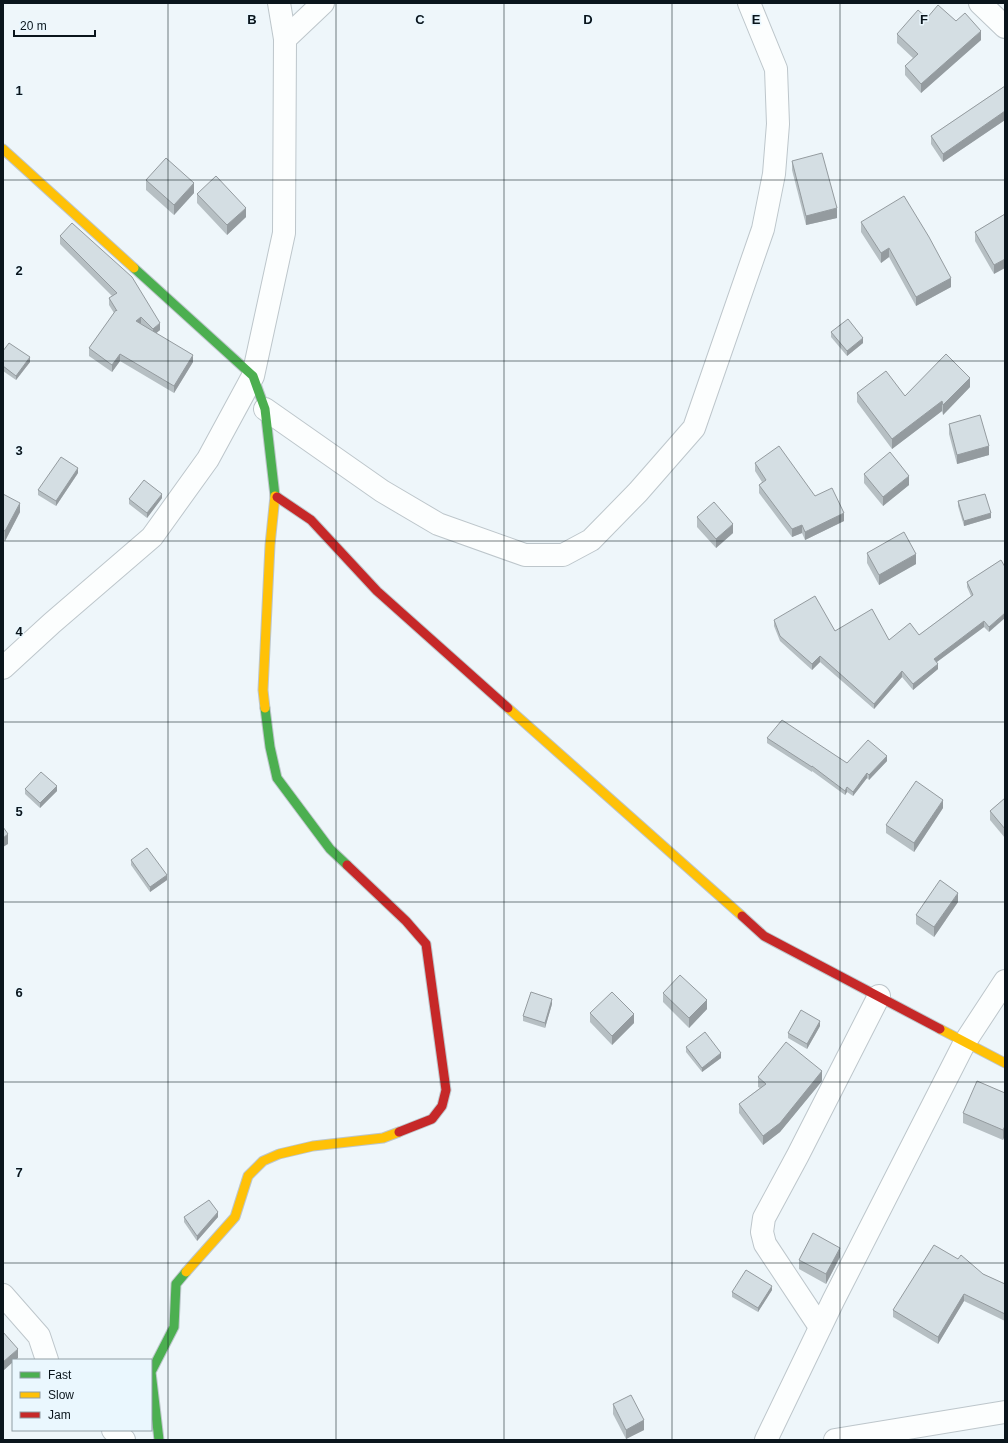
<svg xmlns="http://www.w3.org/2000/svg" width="1008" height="1443" font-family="Arial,sans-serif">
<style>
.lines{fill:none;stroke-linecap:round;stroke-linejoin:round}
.street-casing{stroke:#bdc6cb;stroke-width:24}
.fast-casing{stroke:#bdc6cb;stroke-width:11}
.slow-casing{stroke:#bdc6cb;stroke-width:11}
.jam-casing{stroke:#bdc6cb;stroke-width:11}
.street{stroke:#fcfefe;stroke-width:22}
.fast{stroke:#4caf50;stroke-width:9}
.slow{stroke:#ffc107;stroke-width:9}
.jam{stroke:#c62828;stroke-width:9}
.wall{fill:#b6bfc3}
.shaded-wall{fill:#949b9f}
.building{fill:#d4dee3;stroke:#949b9f}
.grid{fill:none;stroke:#0a151c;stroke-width:1;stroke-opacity:0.55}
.grid-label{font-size:13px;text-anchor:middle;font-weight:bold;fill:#0a151c;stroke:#eaf7fe;stroke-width:3;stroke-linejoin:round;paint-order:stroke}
</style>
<rect width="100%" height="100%" fill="#eef6fa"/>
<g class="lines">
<defs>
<g id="street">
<polyline points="980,3 1005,27"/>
<polyline points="285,39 323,3"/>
<polyline points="265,409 382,491 438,524 525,555 563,555 591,540 638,492 694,428 763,229 774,174 778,124 776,69 749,3"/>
<polyline points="3,668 52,623 152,537 208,459 253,376 284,233 285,39 279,3"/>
<polyline points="3,1295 39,1336 47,1360"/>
<polyline points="820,1327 765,1244 762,1232 764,1218 798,1155 879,996"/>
<polyline points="113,1430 124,1440"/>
<polyline points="766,1440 833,1301 965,1042 1005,981"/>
<polyline points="835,1440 1005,1412"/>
</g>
<g id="fast">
<polyline points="134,268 253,376 265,409 275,496 277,497"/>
<polyline points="265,708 270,747 277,778 330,849 347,865"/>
<polyline points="159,1440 151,1372 174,1327 176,1284 186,1272"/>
</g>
<g id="slow">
<polyline points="3,149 134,268"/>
<polyline points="265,708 263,690 270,545 275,496"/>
<polyline points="508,708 742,916"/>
<polyline points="940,1029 1005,1063"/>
<polyline points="186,1272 235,1217 248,1176 263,1161 279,1154 313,1146 383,1138 399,1132"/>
</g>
<g id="jam">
<polyline points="277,497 311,520 377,591 508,708"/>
<polyline points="347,865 406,921 426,944 446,1090 442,1106 432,1119 399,1132"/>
<polyline points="742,916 764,936 940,1029"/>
</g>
</defs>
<use href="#street" class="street-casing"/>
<use href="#fast" class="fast-casing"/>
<use href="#slow" class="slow-casing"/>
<use href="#jam" class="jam-casing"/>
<use href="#street" class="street"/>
<use href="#fast" class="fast"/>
<use href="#slow" class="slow"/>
<use href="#jam" class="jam"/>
</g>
<g class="wall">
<polygon points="927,18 956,21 981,40 921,93 905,75 905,66 913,58 897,43 897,34"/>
<polygon points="1005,86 1005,120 943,162 931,144 931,136"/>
<polygon points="792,161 837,218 806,225 792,170"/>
<polygon points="146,180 194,193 174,215 146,190"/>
<polygon points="197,194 246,217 227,235 197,203"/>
<polygon points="1005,214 994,274 975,241 975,232"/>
<polygon points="861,222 951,287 916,306 889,257 881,263 861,232"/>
<polygon points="60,236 160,330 156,333 193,362 174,393 120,361 112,372 89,356 89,348 114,313 109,305 109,298 112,296 60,244"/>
<polygon points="831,332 863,343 847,356 831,337"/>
<polygon points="3,351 30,362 16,380 3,371"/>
<polygon points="970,387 943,415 942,411 892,449 857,402 857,393 905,396"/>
<polygon points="949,424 989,455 957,464 949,434"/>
<polygon points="755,463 815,496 844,521 805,540 802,533 792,537 759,493 759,485 762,482 755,471"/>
<polygon points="78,473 56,506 38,495 38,490"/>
<polygon points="864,474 909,485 883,506 864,483"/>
<polygon points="3,494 20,512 5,541 3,540"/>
<polygon points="162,498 147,518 129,504 129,499"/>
<polygon points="958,501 991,518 964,526 958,506"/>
<polygon points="697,517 733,533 716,548 697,527"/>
<polygon points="867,553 916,564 879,585 867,563"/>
<polygon points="1001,560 989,632 984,627 937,662 938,669 913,690 902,677 874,709 820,662 812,670 780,641 774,626 774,620 889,640 919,635 971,596 967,587 967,582"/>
<polygon points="767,738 847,763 887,761 869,780 867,778 853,796 847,792 845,795 812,771 812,772 767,743"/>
<polygon points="25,789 57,791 40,808 25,794"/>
<polygon points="1005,798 1005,838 990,820 990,811"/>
<polygon points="943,808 914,852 886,833 886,825"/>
<polygon points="131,860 167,880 150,892 131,865"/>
<polygon points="958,902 934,937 916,924 916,915"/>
<polygon points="663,993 707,1009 689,1028 663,1002"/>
<polygon points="552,1004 545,1028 523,1021 523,1016"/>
<polygon points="590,1013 634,1023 612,1045 590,1022"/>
<polygon points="820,1026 807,1049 788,1038 788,1033"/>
<polygon points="686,1047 721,1058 702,1072 686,1052"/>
<polygon points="758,1077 822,1081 780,1132 763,1145 739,1113 739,1104 760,1088 758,1087"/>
<polygon points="1005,1093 1005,1135 1003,1140 963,1123 963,1113"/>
<polygon points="184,1217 218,1217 197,1241 184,1222"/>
<polygon points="840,1257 826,1284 799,1269 799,1260"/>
<polygon points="958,1259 983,1274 1005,1284 1005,1321 964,1301 938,1344 893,1317 893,1310"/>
<polygon points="772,1290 758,1312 732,1297 732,1292"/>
<polygon points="613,1404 644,1430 626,1439 613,1414"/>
</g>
<g class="shaded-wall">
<polygon points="981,31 981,40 921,93 921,84"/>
<polygon points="1005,111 1005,120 943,162 943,154"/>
<polygon points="194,183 194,193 174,215 174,205"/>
<polygon points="246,208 246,217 227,235 227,225"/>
<polygon points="837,208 837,218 806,225 806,216"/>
<polygon points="889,248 889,257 881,263 881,253"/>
<polygon points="1005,259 1005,268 994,274 994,265"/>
<polygon points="951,278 951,287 916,306 916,297"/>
<polygon points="141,317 141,325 136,321"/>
<polygon points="160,323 160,330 153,336 153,329"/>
<polygon points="863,338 863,343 847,356 847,351"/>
<polygon points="120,354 120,361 112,372 112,365"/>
<polygon points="193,355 193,362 174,393 174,386"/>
<polygon points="30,357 30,362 16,380 16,376"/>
<polygon points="970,378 970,387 943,415 943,405"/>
<polygon points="942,401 942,411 892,449 892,439"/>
<polygon points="989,446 989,455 957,464 957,455"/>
<polygon points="78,468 78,473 56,506 56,501"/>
<polygon points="909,476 909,485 883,506 883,497"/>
<polygon points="162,494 162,498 147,518 147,513"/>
<polygon points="20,503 20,512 5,541 5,531"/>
<polygon points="844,513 844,521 805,540 805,532"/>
<polygon points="991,513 991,518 964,526 964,521"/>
<polygon points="733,524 733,533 716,548 716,539"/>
<polygon points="802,525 802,533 792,537 792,529"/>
<polygon points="916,554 916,564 879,585 879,575"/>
<polygon points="1005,613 1005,618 989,632 989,627"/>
<polygon points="984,621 984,627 934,664 934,659"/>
<polygon points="820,656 820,662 812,670 812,664"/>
<polygon points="938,664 938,669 913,690 913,684"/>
<polygon points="902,671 902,677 874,709 874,704"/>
<polygon points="887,756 887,761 869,780 869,775"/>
<polygon points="867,773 867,778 853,796 853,792"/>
<polygon points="57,786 57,791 40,808 40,803"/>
<polygon points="847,787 847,792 845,795 845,791"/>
<polygon points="943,800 943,808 914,852 914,843"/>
<polygon points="8,834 8,844 3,847 3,838"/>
<polygon points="167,875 167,880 150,892 150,887"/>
<polygon points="958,893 958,902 934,937 934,927"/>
<polygon points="552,999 552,1004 545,1028 545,1023"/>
<polygon points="707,1000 707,1009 689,1028 689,1018"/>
<polygon points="634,1014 634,1023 612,1045 612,1036"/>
<polygon points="820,1021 820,1026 807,1049 807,1044"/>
<polygon points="721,1053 721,1058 702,1072 702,1068"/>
<polygon points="822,1071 822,1081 780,1132 763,1145 763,1136"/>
<polygon points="1005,1126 1005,1135 1003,1140 1003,1130"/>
<polygon points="218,1212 218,1217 197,1241 197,1236"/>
<polygon points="840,1248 840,1257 826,1284 826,1274"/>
<polygon points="772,1286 772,1290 758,1312 758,1308"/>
<polygon points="964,1294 964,1301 938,1344 938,1337"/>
<polygon points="18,1349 18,1358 16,1360 13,1360 13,1362 3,1371 3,1362"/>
<polygon points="644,1420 644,1430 626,1439 626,1430"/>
</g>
<g class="building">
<polygon points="938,5 956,21 965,13 981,31 921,84 905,66 918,54 897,34 918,10 927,18"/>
<polygon points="1005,86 1005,111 943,154 931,136"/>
<polygon points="822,153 837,208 806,216 792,161"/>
<polygon points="166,158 194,183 174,205 146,180"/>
<polygon points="216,176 246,208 227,225 197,194"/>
<polygon points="904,196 929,237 951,278 916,297 889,248 881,253 861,222"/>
<polygon points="1005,214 1005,259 994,265 975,232"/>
<polygon points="72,223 132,277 160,323 153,329 141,317 136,321 193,355 174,386 120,354 112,365 89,348 116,310 117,311 109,298 117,293 60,236"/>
<polygon points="848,319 863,338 847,351 831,332"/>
<polygon points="9,343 30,357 16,376 3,366 3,351"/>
<polygon points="946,354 970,378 943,405 942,401 892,439 857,393 886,371 905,396"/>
<polygon points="980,415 989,446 957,455 949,424"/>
<polygon points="779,446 815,496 832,488 844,513 805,532 802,525 792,529 759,485 766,480 755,463"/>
<polygon points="890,452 909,476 883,497 864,474"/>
<polygon points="61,457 78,468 56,501 38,490"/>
<polygon points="144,480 162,494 147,513 129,499"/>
<polygon points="3,494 20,503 5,531 3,530"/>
<polygon points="985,494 991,513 964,521 958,501"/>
<polygon points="714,502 733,524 716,539 697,517"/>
<polygon points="904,532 916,554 879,575 867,553"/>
<polygon points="1001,560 1005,567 1005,613 989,627 984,621 934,659 938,664 913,684 902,671 874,704 820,656 812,664 780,636 774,620 815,596 835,631 872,609 889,640 910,623 919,635 973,595 967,582"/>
<polygon points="782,720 847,763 868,740 887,756 869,775 867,773 853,792 847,787 845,791 812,766 812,767 767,738"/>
<polygon points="41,772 57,786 40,803 25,789"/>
<polygon points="916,781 943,800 914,843 886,825"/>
<polygon points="1005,798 1005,829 990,811"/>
<polygon points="3,827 8,834 3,838"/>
<polygon points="147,848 167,875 150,887 131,860"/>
<polygon points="940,880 958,893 934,927 916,915"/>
<polygon points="680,975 707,1000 689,1018 663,993"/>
<polygon points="531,992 552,999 545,1023 523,1016"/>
<polygon points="612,992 634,1014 612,1036 590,1013"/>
<polygon points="801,1010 820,1021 807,1044 788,1033"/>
<polygon points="705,1032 721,1053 702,1068 686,1047"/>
<polygon points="786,1042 822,1071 780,1123 763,1136 739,1104 766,1084 758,1077"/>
<polygon points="977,1081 1005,1093 1005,1126 1003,1130 963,1113"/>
<polygon points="209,1200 218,1212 197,1236 184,1217"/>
<polygon points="813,1233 840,1248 826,1274 799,1260"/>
<polygon points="934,1245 958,1259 961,1255 983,1274 1005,1284 1005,1314 964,1294 938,1337 893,1310"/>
<polygon points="746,1270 772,1286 758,1308 732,1292"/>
<polygon points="3,1332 18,1349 3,1362"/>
<polygon points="631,1395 644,1420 626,1430 613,1404"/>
</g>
<path class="grid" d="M168,3V1440M336,3V1440M504,3V1440M672,3V1440M840,3V1440M3,180H1005M3,361H1005M3,541H1005M3,722H1005M3,902H1005M3,1082H1005M3,1263H1005"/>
<g class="grid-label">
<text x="252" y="24">B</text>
<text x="420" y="24">C</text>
<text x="588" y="24">D</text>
<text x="756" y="24">E</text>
<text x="924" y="24">F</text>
<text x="19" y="95">1</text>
<text x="19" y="275">2</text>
<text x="19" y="455">3</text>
<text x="19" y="636">4</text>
<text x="19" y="816">5</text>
<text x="19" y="997">6</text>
<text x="19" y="1177">7</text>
</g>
<rect width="1008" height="1443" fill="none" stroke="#0a151c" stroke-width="8"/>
<rect x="12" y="1359" width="140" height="72" fill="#eaf7fe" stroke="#909da4"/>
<rect x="20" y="1372" width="20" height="6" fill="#4caf50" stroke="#909da4"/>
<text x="48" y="1379" font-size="12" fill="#0a151c">Fast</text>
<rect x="20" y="1392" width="20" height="6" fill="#ffc107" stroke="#909da4"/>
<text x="48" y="1399" font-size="12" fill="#0a151c">Slow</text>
<rect x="20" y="1412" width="20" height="6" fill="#c62828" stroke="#909da4"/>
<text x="48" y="1419" font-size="12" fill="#0a151c">Jam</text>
<path d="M14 30v6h81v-6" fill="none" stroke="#0a151c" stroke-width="2"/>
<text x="20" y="30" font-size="12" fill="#0a151c" stroke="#eaf7fe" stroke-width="3" paint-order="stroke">20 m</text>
</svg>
